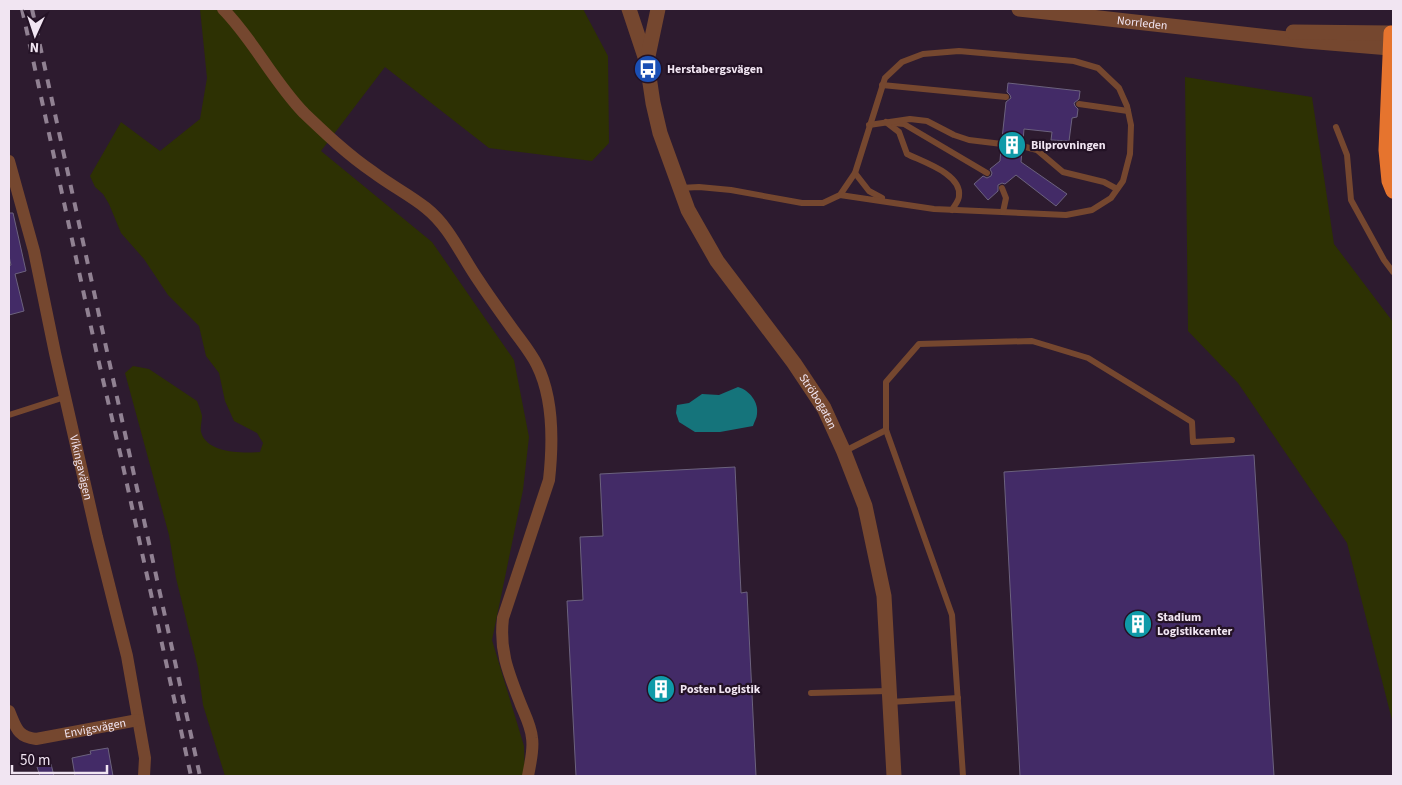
<svg xmlns="http://www.w3.org/2000/svg" width="1402" height="785" font-family="'Source Sans 3',sans-serif">
<style>
.green{fill:#2d3103}
.water{fill:#15747b}
.building{fill:#432b67;stroke:#6c627e}
.lines{fill:none;stroke-linecap:round;stroke-linejoin:round}
.service{stroke:#75472f;stroke-width:6}
.minor{stroke:#75472f;stroke-width:12}
.tertiary{stroke:#75472f;stroke-width:15}
.motorway{stroke:#e6742e;stroke-width:15}
.rail{stroke:#908192;stroke-width:4;stroke-dasharray:9 9;stroke-linecap:butt}
.labels{text-anchor:middle;dominant-baseline:central;stroke-width:4.5;stroke-linejoin:round;paint-order:stroke}
.street-label{font-size:12px;fill:#f1e5f2;stroke:#231225}
.poi-label{font-size:12px;font-weight:bold;fill:#f1e5f2;stroke:#231225;text-anchor:start}
</style>
<rect width="100%" height="100%" fill="#2d1b2f"/>
<g class="green">
<path d="M200,9H583L608,56L609,143L592,161L489,148L385,67L321,151L432,242L514,360L529,437L523,490L492,640L524,746L525,776H225L203,705L198,668L176,578L169,535L125,373L133,366L149,369L197,401C199,406 201,411 202,416C202,421 200,427 201,432C207,454 243,453 260,452L263,443L257,433L234,421L225,401L219,373L206,356L199,326L168,295L144,259L121,233L109,204L103,194L95,187L90,176L121,122L160,151L200,119L207,78Z"/>
<polygon points="1185,77 1312,97 1334,244 1393,322 1393,724 1347,543 1238,383 1188,331"/>
</g>
<path class="water" d="M738,387C749,390 759,402 757,414C757,418 754,422 753,426L720,432H695L679,422L676,413L677,405L689,403L702,394L719,395Z"/>
<g class="building">
<polygon points="1008,83 1080,91 1079,99 1074,103 1075,106 1078,109 1077,117 1072,118 1069,141 1051,140 1052,132 1024,129 1023,141 1019,142 1017,145 1018,149 1022,151 1021,162 1067,194 1056,206 1016,175 1005,184 1002,183 998,185 998,191 988,200 974,184 983,176 987,178 991,176 992,173 990,169 1000,161 1001,149 1004,148 1007,145 1005,140 1002,139 1006,102 1011,98 1010,95 1007,92"/>
<polygon points="9,213 13,213 26,271 15,274 24,311 9,315 9,266 11,265 9,256"/>
<polygon points="1254,455 1274,776 1020,776 1004,472"/>
<polygon points="735,467 741,593 747,592 756,776 576,776 567,601 583,600 580,537 603,536 600,474"/>
<polygon points="108,748 113,776 75,776 72,758 91,754 90,751"/>
<polygon points="51,764 54,776 40,776 37,767"/>
</g>
<g class="lines">
<g class="service">
<polyline points="882,85 1006,97"/>
<polyline points="1079,104 1128,111"/>
<path d="M886,122L899,132L907,154C923,162 962,174 959,196C959,201 954,206 952,210"/>
<polyline points="894,123 904,124 987,173"/>
<polyline points="869,125 910,119 927,121 954,135 969,140 1002,144"/>
<polyline points="1336,127 1347,155 1351,200 1384,260 1393,272"/>
<polyline points="1022,146 1037,150 1063,172 1104,182 1117,189"/>
<polyline points="855,173 869,191 882,198"/>
<polyline points="680,188 699,187 731,190 802,203 823,203 840,195 855,173 885,78 902,62 923,54 959,51 1074,61 1098,68 1119,88 1127,106 1131,125 1130,154 1123,181 1111,198 1092,210 1066,215 934,209 840,195"/>
<polyline points="1002,188 1006,198 1003,212"/>
<polyline points="9,415 65,397"/>
<polyline points="845,451 886,430"/>
<polyline points="811,693 888,691"/>
<polyline points="890,702 958,698"/>
<polyline points="963,776 952,615 886,430 886,382 919,344 1032,341 1088,358 1192,422 1193,442 1232,440"/>
</g>
<g class="minor">
<path d="M223,9C253,39 273,81 304,113C326,134 348,155 373,172C390,185 410,195 426,208C450,227 462,257 479,281C490,298 502,314 514,331C522,342 531,353 537,365C554,399 553,444 549,480L503,618C499,652 509,674 521,705C525,715 531,726 532,738C534,750 530,764 528,776"/>
<path id="s1" d="M9,161L34,251L55,353L97,537L127,656L145,758L144,776"/>
<path id="s2" d="M9,711C16,727 17,737 36,739L138,720"/>
</g>
<g class="tertiary">
<path id="s3" d="M629,9L647,63L653,103L660,133L688,210L717,261L794,363L824,408L844,452L865,506L884,596L894,776"/>
<path id="s4" d="M1019,9L1306,41L1390,48"/>
<polyline points="1293,32 1391,33"/>
<polyline points="647,61 658,9"/>
</g>
<polyline class="motorway" points="1391,33 1386,150 1389,181 1393,191"/>
<g class="rail">
<polyline points="22,9 96,350 121,457 191,776"/>
<polyline points="32,9 200,776"/>
</g>
</g>
<defs>
<symbol id="bus-disc" viewBox="-11 -11 22 22"><circle r="9.5" fill="#1a4fb4" stroke="#231225"/><path d="M-5-6H5V4H4V6H2V4H-2V6H-4V4H-5ZM-3.5-4V0h7V-4ZM-3.5 1.2v1.5H-2V1.2ZM2 1.2v1.5H3.5V1.2Z" fill="#fff"/></symbol>
<symbol id="building-disc" viewBox="-11 -11 22 22"><circle r="9.5" fill="#0f9aa8" stroke="#231225"/><path d="M-4-6H4V6H1V3H-1V6H-4ZM-2.5-4.3h1.7v1.8h-1.7ZM.8-4.3h1.7v1.8H.8ZM-2.5-1h1.7V.8h-1.7ZM.8-1h1.7V.8H.8Z" fill="#fff"/></symbol>
</defs>
<g fill-rule="evenodd">
<use href="#bus-disc" x="632" y="53" width="32" height="32"/>
<use href="#building-disc" x="996" y="129" width="32" height="32"/>
<use href="#building-disc" x="1122" y="608" width="32" height="32"/>
<use href="#building-disc" x="645" y="673" width="32" height="32"/>
</g>
<g class="labels">
<g class="street-label">
<text stroke="none"><textPath href="#s4" startOffset="124">Norrleden</textPath></text>
<text stroke="none"><textPath href="#s3" startOffset="442">Ströbogatan</textPath></text>
<text stroke="none"><textPath href="#s1" startOffset="315">Vikingavägen</textPath></text>
<text stroke="none"><textPath href="#s2" startOffset="102">Envigsvägen</textPath></text>
</g>
<g class="poi-label">
<text x="667" y="69">Herstabergsvägen</text>
<text x="1031" y="145">Bilprovningen</text>
<text x="1157" y="617">Stadium<tspan x="1157" dy="14">Logistikcenter</tspan></text>
<text x="680" y="689">Posten Logistik</text>
</g>
</g>
<rect width="1402" height="785" fill="none" stroke="#f1e5f2" stroke-width="20"/>
<g transform="translate(35 35) rotate(183)" stroke="#231225" stroke-width="4" paint-order="stroke">
<path d="M0-4L9 19L0 12L-9 19Z" fill="#f1e5f2"/>
<text y="-8" font-size="14" font-weight="bold" text-anchor="middle" fill="#f1e5f2">N</text>
</g>
<path d="M12 765v8h95v-8" fill="none" stroke="#f1e5f2" stroke-width="2.5"/>
<text x="20" y="765" font-size="15" fill="#f1e5f2" stroke="#231225" stroke-width="4" paint-order="stroke">50 m</text>
</svg>
